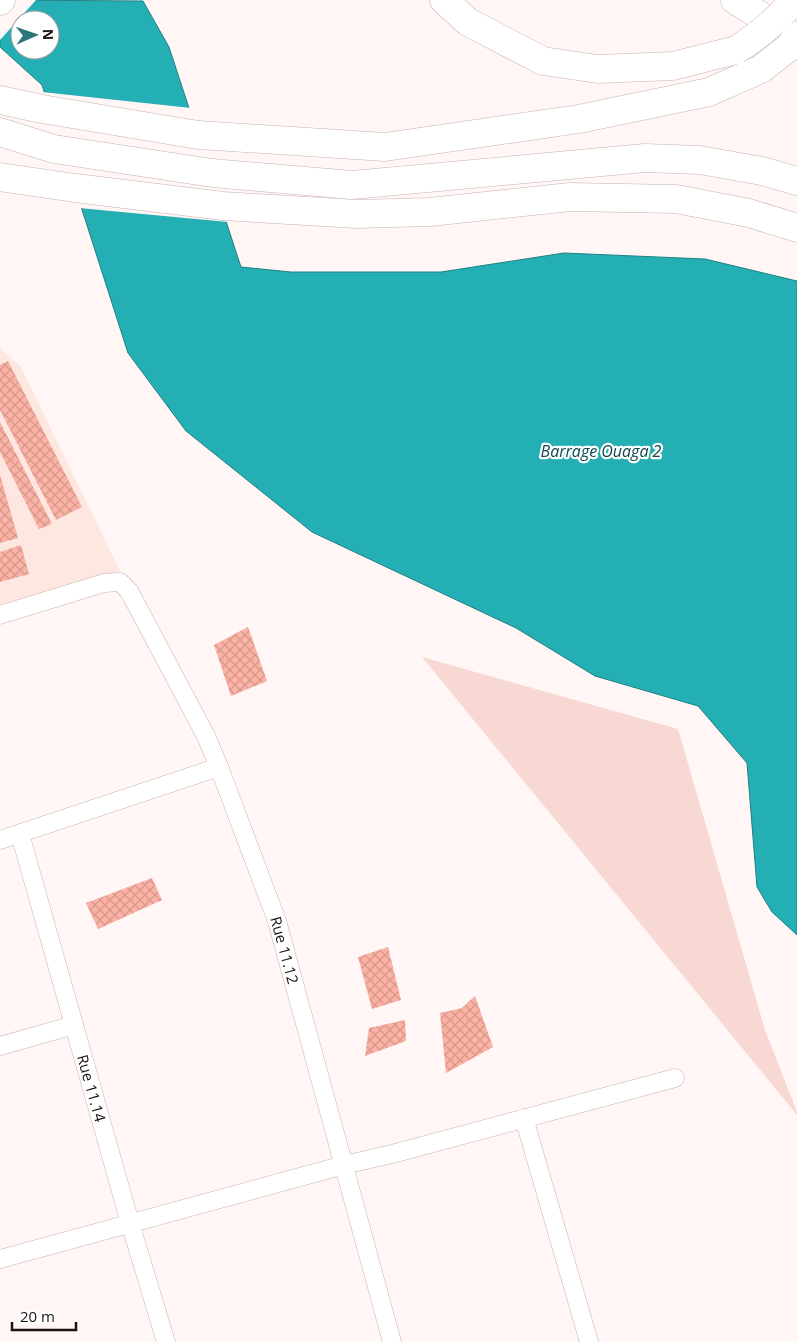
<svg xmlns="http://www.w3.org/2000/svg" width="797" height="1342" font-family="'Open Sans',sans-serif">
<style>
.built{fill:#fee6e1}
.green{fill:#f8d8d2}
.water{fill:#23afb4;stroke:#208083;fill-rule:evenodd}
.pier{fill:#fff6f5}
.building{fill:url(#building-cross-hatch)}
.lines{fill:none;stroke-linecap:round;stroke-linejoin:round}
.minor-casing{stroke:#c7b3ae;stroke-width:19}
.primary-casing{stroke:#c7b3ae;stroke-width:29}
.minor{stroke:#fff;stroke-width:18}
.primary{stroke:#fff;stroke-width:28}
.primary-bridge-casing{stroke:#c7b3ae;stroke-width:29;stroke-linecap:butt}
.primary-bridge{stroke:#fff;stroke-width:28}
.labels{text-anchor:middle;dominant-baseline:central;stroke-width:4.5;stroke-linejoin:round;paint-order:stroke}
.street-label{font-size:15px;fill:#191210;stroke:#fff}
.water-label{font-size:16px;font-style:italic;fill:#0e484a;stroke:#fff}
</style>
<defs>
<pattern id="building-cross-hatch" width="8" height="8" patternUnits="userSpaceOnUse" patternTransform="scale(1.25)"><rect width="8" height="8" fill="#fbb2a4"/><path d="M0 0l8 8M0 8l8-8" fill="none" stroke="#d7988c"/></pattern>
</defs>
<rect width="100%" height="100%" fill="#fff6f5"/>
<polygon class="built" points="0,348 21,367 120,571 0,607"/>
<polygon class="green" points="422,657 678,729 765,1030 797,1112 797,1115"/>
<path class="water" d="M0,0L143,1L169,47L241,267L291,272H441L564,253L705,259L797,281V935L772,912L757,887L747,763L698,706L595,676L516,628L312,532L186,431L128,353L42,85L0,47ZM20,20H50V50H20Z"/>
<g class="pier">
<polygon points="0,0 36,0 0,40"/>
<polygon points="42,92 191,108 228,222 79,208"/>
</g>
<g class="building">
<polygon points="8,361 82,507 56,520 0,410 0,365"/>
<polygon points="0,422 52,524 39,529 0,452"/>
<polygon points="0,475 18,538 0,543"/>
<polygon points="21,545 29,574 0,582 0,552"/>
<polygon points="248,627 267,681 231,696 214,645"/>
<polygon points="152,878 162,900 98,929 86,903"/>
<polygon points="388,947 401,1000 372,1009 358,957"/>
<polygon points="475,996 493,1047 446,1073 440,1013 462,1008"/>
<polygon points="405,1020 406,1041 365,1056 369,1028"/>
</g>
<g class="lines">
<defs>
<g id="minor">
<path id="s1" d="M0,615L104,583L120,582L129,591L206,736L219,767L277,921L392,1342"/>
<path id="s2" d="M20,834L130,1223L166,1342"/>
<polyline points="0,840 219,767"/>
<polyline points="0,1046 74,1025"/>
<polyline points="524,1118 589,1342"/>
<polyline points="0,1259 344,1165 392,1154 675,1078"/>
</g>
<g id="primary">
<polyline points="444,0 468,22 543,61 598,69 673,66 736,50"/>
<polyline points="735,0 791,35"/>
<polyline points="0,1 1,0"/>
<polyline points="0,100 42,109 198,135 385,147 579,119 709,92 761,69"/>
<polyline points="0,132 54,149 212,173 352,185 645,158 700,160 762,171 797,181"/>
<polyline points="0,177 75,188 223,206 357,214 430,212 570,197 676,199 749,213 797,228"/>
</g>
</defs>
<use href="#minor" class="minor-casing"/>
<use href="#primary" class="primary-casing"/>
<use href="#minor" class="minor"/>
<use href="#primary" class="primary"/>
<defs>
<g id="primary-bridge">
<path d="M736,50C758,36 777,21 794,0"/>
<polyline points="761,69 788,48 797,37"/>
</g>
</defs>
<use href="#primary-bridge" class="primary-bridge-casing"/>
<use href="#primary-bridge" class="primary-bridge"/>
</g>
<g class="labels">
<g class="street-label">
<text stroke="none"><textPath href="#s1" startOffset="530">Rue 11.12</textPath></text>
<text stroke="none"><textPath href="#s2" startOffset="264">Rue 11.14</textPath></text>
</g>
<g class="water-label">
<text x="601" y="451">Barrage Ouaga 2</text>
</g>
</g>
<g transform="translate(35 35) rotate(88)"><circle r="24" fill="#ffffff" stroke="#a3a09f"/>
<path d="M0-4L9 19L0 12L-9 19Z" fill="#2c7679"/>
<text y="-8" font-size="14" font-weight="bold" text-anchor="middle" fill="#191210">N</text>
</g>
<path d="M12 1322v8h64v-8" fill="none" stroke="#191210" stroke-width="2.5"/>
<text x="20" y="1322" font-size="15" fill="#191210" stroke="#ffffff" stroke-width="4" paint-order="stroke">20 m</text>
</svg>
